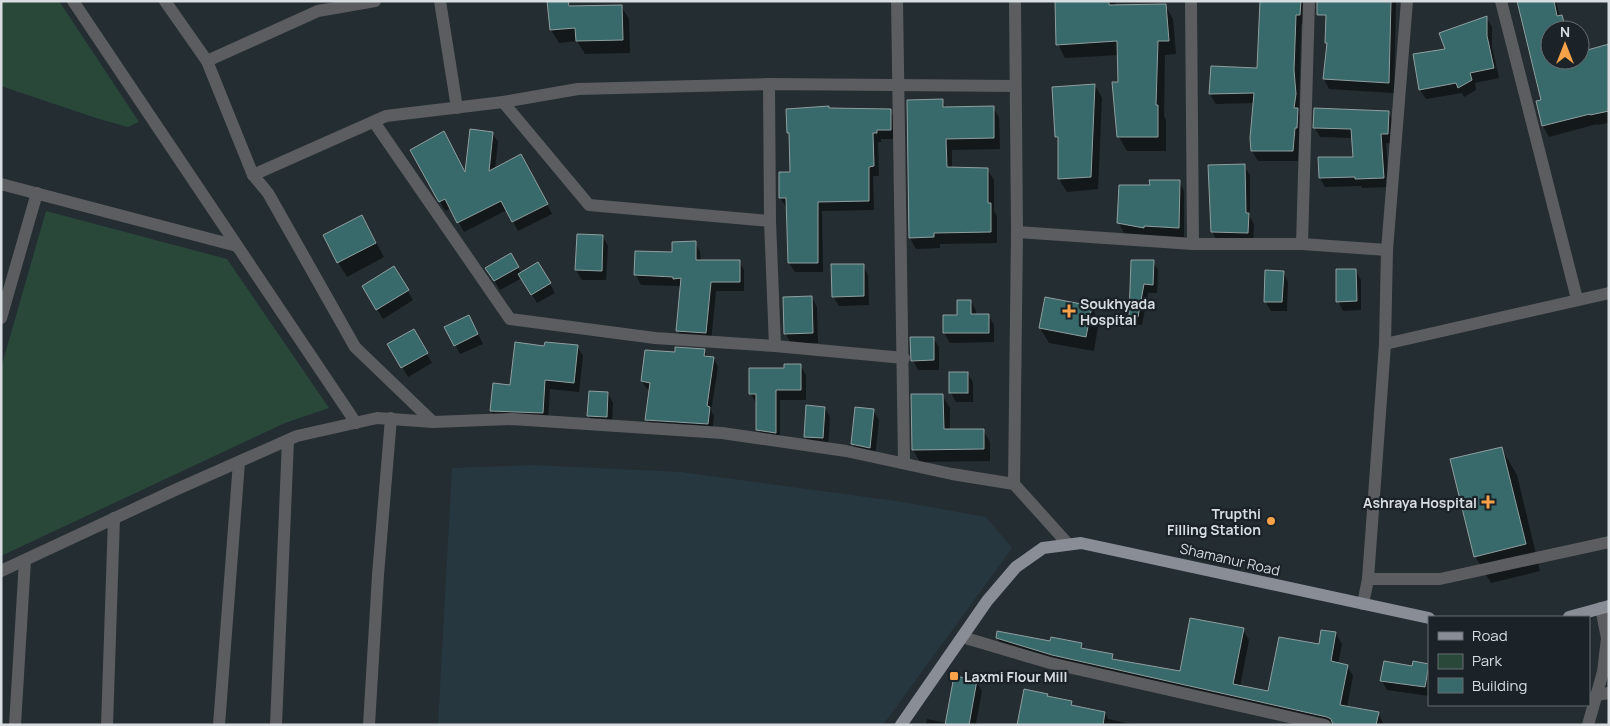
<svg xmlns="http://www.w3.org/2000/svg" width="1610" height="726" font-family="Manrope,sans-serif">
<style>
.built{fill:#27373f}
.green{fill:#29483a}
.shadow{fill:#0007}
.building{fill:#386a6b;stroke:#909e9e}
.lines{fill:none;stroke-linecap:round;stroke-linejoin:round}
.minor{stroke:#5b5d61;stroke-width:12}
.major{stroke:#898d95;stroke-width:12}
.poi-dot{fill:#f7a148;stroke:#1b2328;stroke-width:2}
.labels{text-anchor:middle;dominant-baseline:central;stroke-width:4.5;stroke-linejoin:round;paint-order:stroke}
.poi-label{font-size:14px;font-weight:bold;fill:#d8dde1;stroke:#1b2328;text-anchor:start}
.street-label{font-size:14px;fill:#d8dde1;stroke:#1b2328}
</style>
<rect width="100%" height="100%" fill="#242d32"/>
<polygon class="built" points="534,465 681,472 896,501 986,517 1012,548 883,725 438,725 452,468"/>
<g class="green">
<polygon points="1,1 59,1 139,122 128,127 96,118 1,86"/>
<polygon points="46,211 227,259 329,408 285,423 1,556 1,368"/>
</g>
<g class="shadow">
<polygon points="568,1 571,7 621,6 629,19 630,53 585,54 577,41 559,43 551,30"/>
<polygon points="1056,1 1114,1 1117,6 1165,5 1173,19 1176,54 1165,55 1164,116 1166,120 1166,151 1127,151 1119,137 1119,55 1065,58 1058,44"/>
<polygon points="1237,1 1306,1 1305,24 1301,24 1299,113 1303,118 1298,161 1258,161 1252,151 1254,103 1216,104 1210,94 1212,67 1258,70 1261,2"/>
<polygon points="1327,1 1396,1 1394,93 1329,89 1324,79 1328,45 1326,42"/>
<polygon points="1519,1 1556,1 1560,17 1561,17 1568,30 1550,30 1550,60 1580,60 1580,53 1609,46 1609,123 1597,125 1597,124 1549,137 1543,126 1538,102 1543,101"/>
<polygon points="1486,17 1492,27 1492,47 1499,78 1475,83 1476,90 1464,97 1462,93 1426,99 1420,90 1446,50"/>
<polygon points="1095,85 1102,98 1098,189 1067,192 1059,179 1059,142 1056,137"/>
<polygon points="942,101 946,108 993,107 999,118 1000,149 952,150 952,169 987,169 994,180 994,211 997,216 997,243 940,244 940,248 916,249 910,238"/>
<polygon points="829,110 890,110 895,119 896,139 881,139 881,142 878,142 879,176 873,176 874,210 822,211 823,272 795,272 789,263 787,208 780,198 791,174 790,137 788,132"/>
<polygon points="1388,112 1393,121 1393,144 1386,143 1389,187 1362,188 1361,186 1325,187 1320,178 1355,158 1353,138 1320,137 1315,128"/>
<polygon points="492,133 498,142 495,169 526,165 552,214 518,231 507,210 464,232 451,208 446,211 444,209 411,150 466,175"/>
<polygon points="1244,166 1250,175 1250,217 1254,224 1253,242 1217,241 1212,231"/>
<polygon points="1179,181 1184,191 1184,237 1149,237 1124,233 1119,223 1151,186"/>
<polygon points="370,231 384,257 347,277 338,262"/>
<polygon points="603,237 608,246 606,280 582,280 576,270"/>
<polygon points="695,243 700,252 701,261 739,261 744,270 744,291 716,291 711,342 683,341 678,331 682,288 678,286 641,285 636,275"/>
<polygon points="510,255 521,273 538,263 555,293 537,303 522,278 500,290 487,269"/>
<polygon points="1153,262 1158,270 1157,293 1148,293 1142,325 1135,324 1131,316"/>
<polygon points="863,265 868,275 869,305 839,306 833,296"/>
<polygon points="394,268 413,300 383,319 363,286"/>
<polygon points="1355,270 1361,280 1361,310 1343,311 1338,301"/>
<polygon points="1283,272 1288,282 1287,311 1271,311 1265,301"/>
<polygon points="812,298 817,307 818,343 791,343 785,333"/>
<polygon points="971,301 976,311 976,315 988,315 994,325 994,342 950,343 944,333 944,316 959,316"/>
<polygon points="1091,307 1099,321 1094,351 1049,343 1040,328"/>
<polygon points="469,317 483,344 460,354 455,345"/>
<polygon points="413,331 432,363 408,377 389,344"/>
<polygon points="933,338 939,347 939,370 918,370 913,360"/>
<polygon points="577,346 583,356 579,392 550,389 548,422 496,420 491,411 546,347"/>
<polygon points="704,351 708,358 714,359 718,367 711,411 714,416 712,432 651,428 647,419 651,390 647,389 642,381 676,353"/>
<polygon points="800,365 806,375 806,400 780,400 780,442 763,439 758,429 758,403 756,403 750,393 786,369"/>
<polygon points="967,373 973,382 973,402 956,402 951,393"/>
<polygon points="608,393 613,403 612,426 594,425 589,416"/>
<polygon points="942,395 950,408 950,431 983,430 990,442 990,461 920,462 913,450"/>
<polygon points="825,408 830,417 828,447 810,446 805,436"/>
<polygon points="873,410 879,420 875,457 858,453 852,443"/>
<polygon points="1501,448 1517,475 1540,571 1491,583 1475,556"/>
<polygon points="1243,630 1249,640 1240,687 1269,692 1320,646 1336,634 1342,644 1338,664 1347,666 1353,676 1347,707 1378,713 1384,725 1322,725 1003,649 997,638 1081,645 1084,650 1112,656 1115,660 1181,672"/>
<polygon points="1429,665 1429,696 1387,690 1382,681"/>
<polygon points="976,681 982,691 976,723 983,725 926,725 927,719 947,723"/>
<polygon points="1047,695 1048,698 1071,702 1074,707 1105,713 1108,719 1135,725 1018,725"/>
</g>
<g class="building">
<polygon points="547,1 568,1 569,6 622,5 623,40 576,41 575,28 550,30"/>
<polygon points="1055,1 1109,1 1109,5 1166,4 1169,41 1158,41 1156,105 1158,105 1158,137 1117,137 1112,82 1118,82 1117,41 1056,45"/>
<polygon points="1260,1 1301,1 1300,15 1296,15 1294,70 1296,94 1294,108 1298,108 1297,128 1295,128 1293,151 1251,151 1250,138 1254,93 1209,94 1211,66 1257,68"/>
<polygon points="1317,1 1391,1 1389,83 1323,79 1327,43 1325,43 1326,15 1317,15"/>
<polygon points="1517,1 1554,1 1557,16 1562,15 1566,30 1550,30 1550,60 1580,60 1580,52 1609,44 1609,111 1590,115 1590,114 1542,126 1536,101 1541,100"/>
<polygon points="1487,16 1487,36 1494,68 1470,73 1472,80 1458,88 1456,83 1419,90 1413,54 1445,49 1439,33"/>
<polygon points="1095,84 1091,177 1058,179 1058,137 1055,137 1052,87"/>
<polygon points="943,99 943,107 994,106 994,138 946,139 947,167 988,168 988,203 991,203 991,232 934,233 934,237 909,238 907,100"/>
<polygon points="829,106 829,108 891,109 891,130 877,130 877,133 873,133 874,166 869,167 869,201 818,202 818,263 788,263 786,198 779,198 779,172 790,172 789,133 787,133 786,109"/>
<polygon points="1314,108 1389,111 1388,134 1381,134 1384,178 1355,179 1355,177 1319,178 1318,157 1353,157 1351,129 1313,128"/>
<polygon points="470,129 493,132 489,171 521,154 548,204 512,222 501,201 457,223 445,199 439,202 437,199 410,150 444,131 465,172"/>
<polygon points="1245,164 1246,213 1249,213 1248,233 1211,232 1208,165"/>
<polygon points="1149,180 1180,180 1179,228 1144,226 1144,228 1117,223 1119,185 1150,185"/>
<polygon points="362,215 376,243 337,263 323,235"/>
<polygon points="577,234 603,235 602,271 575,270"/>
<polygon points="696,241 696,260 740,260 740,282 711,282 706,333 676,331 681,278 673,279 673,277 634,275 635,251 672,252 672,242"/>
<polygon points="511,253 519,267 494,281 485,268"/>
<polygon points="1131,260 1154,260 1153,285 1144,284 1138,317 1129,316"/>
<polygon points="538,262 551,283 531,295 518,274"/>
<polygon points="831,264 864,264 864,296 832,297"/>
<polygon points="394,266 409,290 376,310 362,286"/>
<polygon points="1336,269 1356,269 1357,301 1336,302"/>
<polygon points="1265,270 1284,271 1282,302 1264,302"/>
<polygon points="812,296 813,333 784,334 783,297"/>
<polygon points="1045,297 1092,306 1086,337 1039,328"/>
<polygon points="957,300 971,300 971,314 989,314 989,333 943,333 943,315 957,315"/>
<polygon points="469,315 478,334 454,346 444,327"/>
<polygon points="414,329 428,353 401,368 387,344"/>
<polygon points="910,337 934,337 934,360 911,361"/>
<polygon points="515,342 544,346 545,342 578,345 574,383 545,380 543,413 490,411 493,383 510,385"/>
<polygon points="675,347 705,349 704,356 714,357 707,406 710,407 708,424 645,420 650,383 641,381 645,350 675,352"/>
<polygon points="784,364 801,364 801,390 776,390 776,433 756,430 756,394 749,394 749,368 784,368"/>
<rect x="949" y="372" width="19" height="21"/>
<polygon points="589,391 608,392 607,417 587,416"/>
<polygon points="911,394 943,394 944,429 984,429 984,449 912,450"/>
<polygon points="806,405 825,407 823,438 804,437"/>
<polygon points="855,407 874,409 870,448 851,444"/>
<polygon points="1502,447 1526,544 1474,557 1450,459"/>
<polygon points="1190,618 1244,628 1233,684 1268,691 1279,637 1319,644 1321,630 1336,632 1331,661 1348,665 1340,705 1379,712 1376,725 1333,725 1331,719 1327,717 1052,655 996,638 997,631 1050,641 1051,637 1082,643 1081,648 1113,654 1112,659 1180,671"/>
<polygon points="1384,661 1412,666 1413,661 1429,664 1425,687 1380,681"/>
<polygon points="954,676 977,680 969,725 945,725"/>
<polygon points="1024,689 1048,694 1047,696 1072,701 1071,705 1105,712 1103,725 1017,725"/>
</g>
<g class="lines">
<g class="minor">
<polyline points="73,1 356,423"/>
<polyline points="165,1 207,61 253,175 268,193 355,347 433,422"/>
<polyline points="440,1 457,108"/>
<polyline points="897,1 904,462"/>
<polyline points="1191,1 1193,244"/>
<polyline points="1501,1 1577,299"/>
<polyline points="207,61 318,11 375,1"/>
<polyline points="769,84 770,221 775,346"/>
<polyline points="503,102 589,205 770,221"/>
<polyline points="374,122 510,319 655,338 775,346 904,358"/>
<polyline points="253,175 386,116 503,102 578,89 769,84 1015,86"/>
<polyline points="1,184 237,246"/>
<polyline points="1017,232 1193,244 1302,244 1387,250"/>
<polyline points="1302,244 1309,1"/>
<polyline points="1,318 37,193"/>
<polyline points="1385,344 1609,293"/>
<polyline points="1014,484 1017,232 1015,1"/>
<polyline points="1,571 175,490 297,436 377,418 433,422 512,419 722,433 846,451 952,474 1014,484 1068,544"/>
<polyline points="1368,579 1440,579 1609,542"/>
<polyline points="1363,604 1368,579 1385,344 1387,250 1407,1"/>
<polyline points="962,637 1050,663 1325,725"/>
<polyline points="1596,695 1609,693"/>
<polyline points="15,725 25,560"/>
<polyline points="107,725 114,518"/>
<polyline points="219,725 239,462"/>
<polyline points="276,725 288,440"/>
<polyline points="369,725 378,575 391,418"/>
<polyline points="1588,725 1603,672 1607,638 1601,608"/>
</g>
<g class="major">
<polyline points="1569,617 1609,606"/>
<polyline points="901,725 987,601 1016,567 1043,548 1081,543 1429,618"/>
</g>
</g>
<g class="poi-dot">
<path d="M1066.5 303.5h5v5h5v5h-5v5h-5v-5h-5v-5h5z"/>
<path d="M1485.5 494.5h5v5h5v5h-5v5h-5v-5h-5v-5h5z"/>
<circle cx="1271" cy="521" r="5"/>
<rect x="949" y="671" width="10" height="10" rx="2.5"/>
</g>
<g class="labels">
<g class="poi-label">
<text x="1080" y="303">Soukhyada<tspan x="1080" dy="16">Hospital</tspan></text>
<text x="1477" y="502" text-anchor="end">Ashraya Hospital</text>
<text x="1261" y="513" text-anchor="end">Trupthi<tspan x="1261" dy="16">Filling Station</tspan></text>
<text x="964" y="676">Laxmi Flour Mill</text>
</g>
<g class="street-label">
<text transform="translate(1230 559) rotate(13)">Shamanur Road</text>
</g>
</g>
<rect width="1610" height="726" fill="none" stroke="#d8dde1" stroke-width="5"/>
<rect x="1428" y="616" width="162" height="90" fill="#1b2328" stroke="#676d72"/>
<rect x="1438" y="632" width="25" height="8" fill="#898d95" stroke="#676d72"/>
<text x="1472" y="641" font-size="15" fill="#d8dde1">Road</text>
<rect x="1438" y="654" width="25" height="15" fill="#29483a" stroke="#676d72"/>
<text x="1472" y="666" font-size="15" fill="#d8dde1">Park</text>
<rect x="1438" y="678" width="25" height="15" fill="#386a6b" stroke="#676d72"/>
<text x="1472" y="691" font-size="15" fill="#d8dde1">Building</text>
<g transform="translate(1565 45)"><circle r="24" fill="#1b2328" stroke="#676d72"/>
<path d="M0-4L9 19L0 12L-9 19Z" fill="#f7a148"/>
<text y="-8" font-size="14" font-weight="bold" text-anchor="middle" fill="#d8dde1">N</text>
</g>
</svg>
